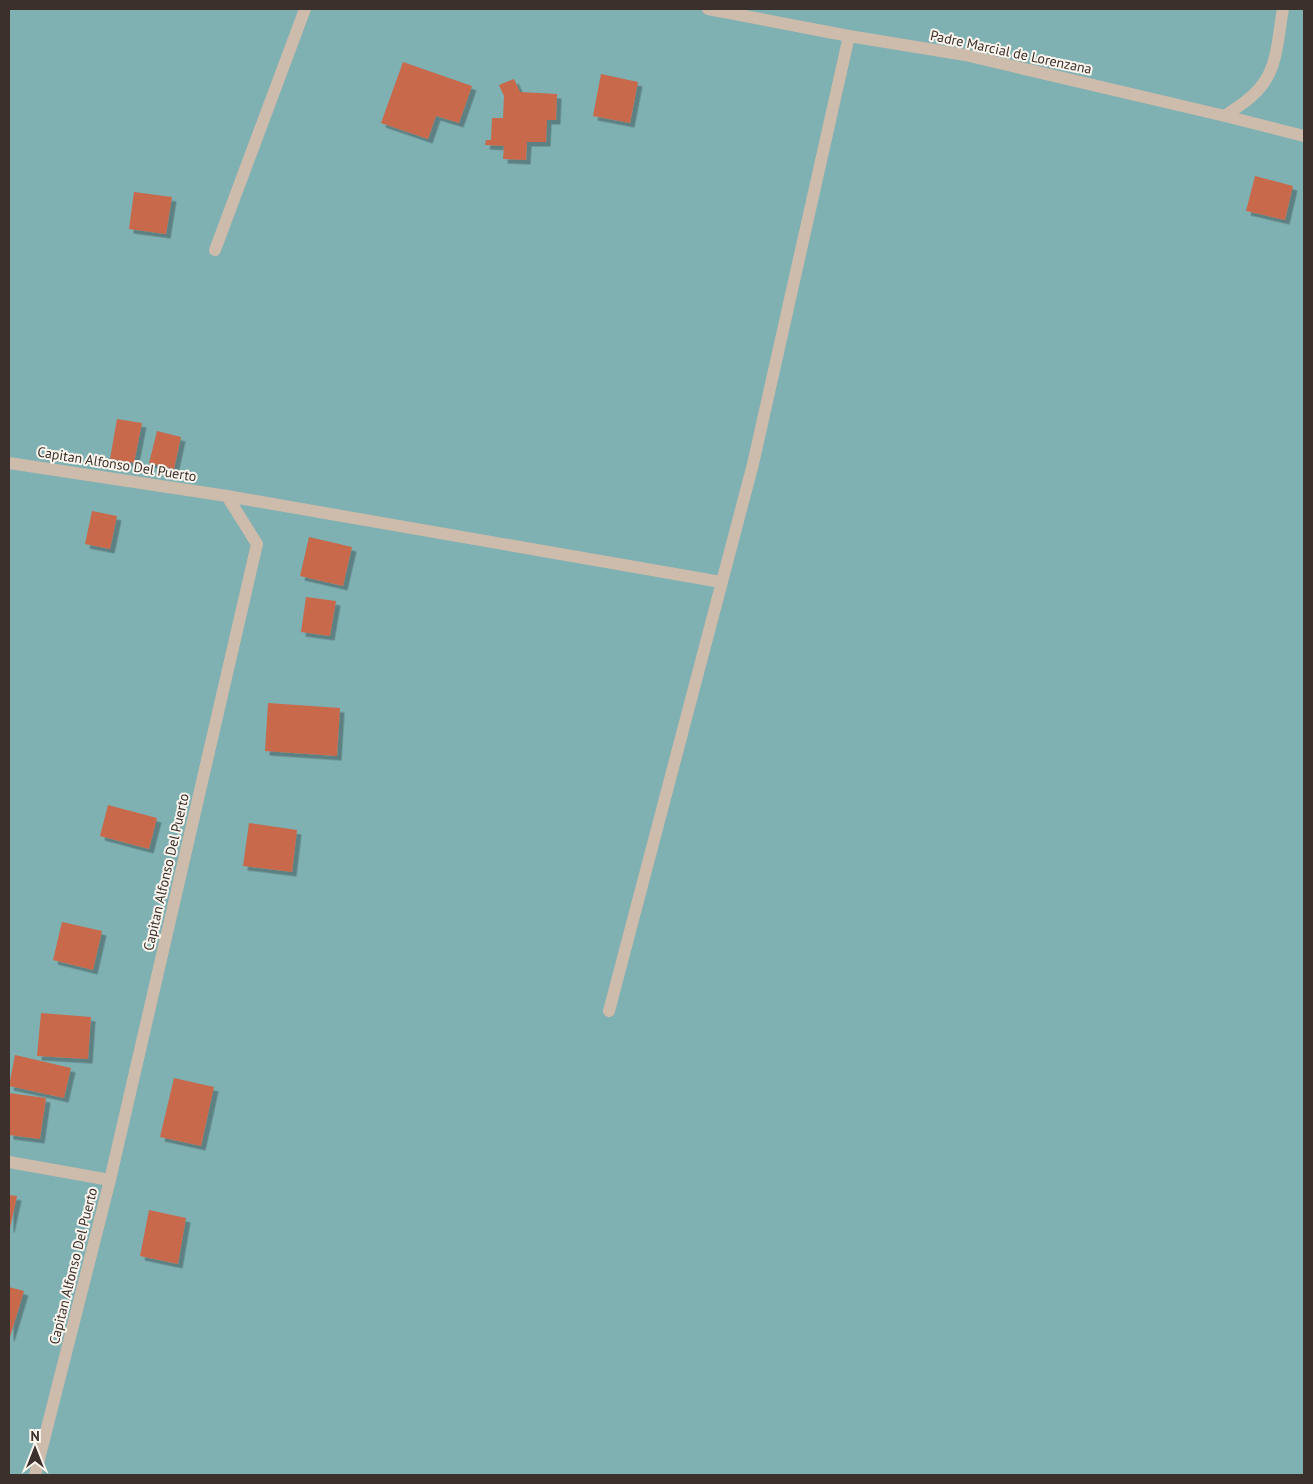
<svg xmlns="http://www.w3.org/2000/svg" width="1313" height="1484" font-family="'PT Sans',sans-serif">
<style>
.water{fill:#7fb0b2}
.building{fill:#c8694b;filter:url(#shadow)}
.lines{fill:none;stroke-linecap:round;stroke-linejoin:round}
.lane{stroke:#cdbbac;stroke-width:12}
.street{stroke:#cdbbac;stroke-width:12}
.labels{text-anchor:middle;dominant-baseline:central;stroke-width:4;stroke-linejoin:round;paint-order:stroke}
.street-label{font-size:14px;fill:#3b302b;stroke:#fbf5ee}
</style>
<defs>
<filter id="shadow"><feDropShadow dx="4.5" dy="4.5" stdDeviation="0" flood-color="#0004"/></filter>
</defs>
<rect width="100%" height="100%" fill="#f4ebe1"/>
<rect class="water" x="9" y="9" width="1295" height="1466"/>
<g class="building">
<polygon points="403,62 472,86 459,123 436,116 428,139 381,123"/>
<polygon points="601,74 638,82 630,123 593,116"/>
<polygon points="514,79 520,92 557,94 556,120 547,120 546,142 527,142 526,160 503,159 504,146 485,145 486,140 491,140 492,118 503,118 504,96 499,85"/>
<polygon points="1255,176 1293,186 1285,220 1246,211"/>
<polygon points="134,192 172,197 166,234 129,229"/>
<polygon points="117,419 142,423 134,463 110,459"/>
<polygon points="157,431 181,437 174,469 149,463"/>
<polygon points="92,511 117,516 110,549 85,544"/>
<polygon points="309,537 352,547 343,586 300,576"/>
<polygon points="306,597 336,601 330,636 301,632"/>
<polygon points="268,703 340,708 337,756 265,751"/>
<polygon points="108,805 157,818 149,849 100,836"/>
<polygon points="249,823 297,830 292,872 243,866"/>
<polygon points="62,922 102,931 93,970 53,960"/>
<polygon points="41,1013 91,1017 88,1059 37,1056"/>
<polygon points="15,1055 71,1068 64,1098 9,1086"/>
<polygon points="174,1078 214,1087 201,1146 160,1137"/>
<polygon points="9,1093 46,1098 40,1139 9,1135"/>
<polygon points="9,1195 17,1196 10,1228 9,1228"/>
<polygon points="149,1210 186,1218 178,1264 140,1256"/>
<polygon points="9,1287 24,1291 10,1337 9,1336"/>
</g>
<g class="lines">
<g class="lane">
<path d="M1225,116C1234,109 1245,103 1253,95C1279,72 1277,40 1283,9"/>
<polyline points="215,250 305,9"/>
</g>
<g class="street">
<polyline points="708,9 849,36 965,55 1225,116 1304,136"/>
<polyline points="9,463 227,496 257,544 110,1180 35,1475"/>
<polyline points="227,496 721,582"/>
<polyline points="609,1011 753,464 849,36"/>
<polyline points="9,1162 110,1180"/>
</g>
</g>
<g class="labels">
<g class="street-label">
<text transform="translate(1011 52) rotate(12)">Padre Marcial de Lorenzana</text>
<text transform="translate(117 464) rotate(9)">Capitan Alfonso Del Puerto</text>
<text transform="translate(166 872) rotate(-77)">Capitan Alfonso Del Puerto</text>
<text transform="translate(73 1266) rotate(-76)">Capitan Alfonso Del Puerto</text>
</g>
</g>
<rect width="1313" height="1484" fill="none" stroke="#3b302b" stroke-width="20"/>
<g transform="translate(35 1449)" stroke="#fbf5ee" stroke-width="4" paint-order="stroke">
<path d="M0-4L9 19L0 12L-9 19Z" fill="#3b302b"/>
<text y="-8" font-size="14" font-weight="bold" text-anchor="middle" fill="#3b302b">N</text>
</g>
</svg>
